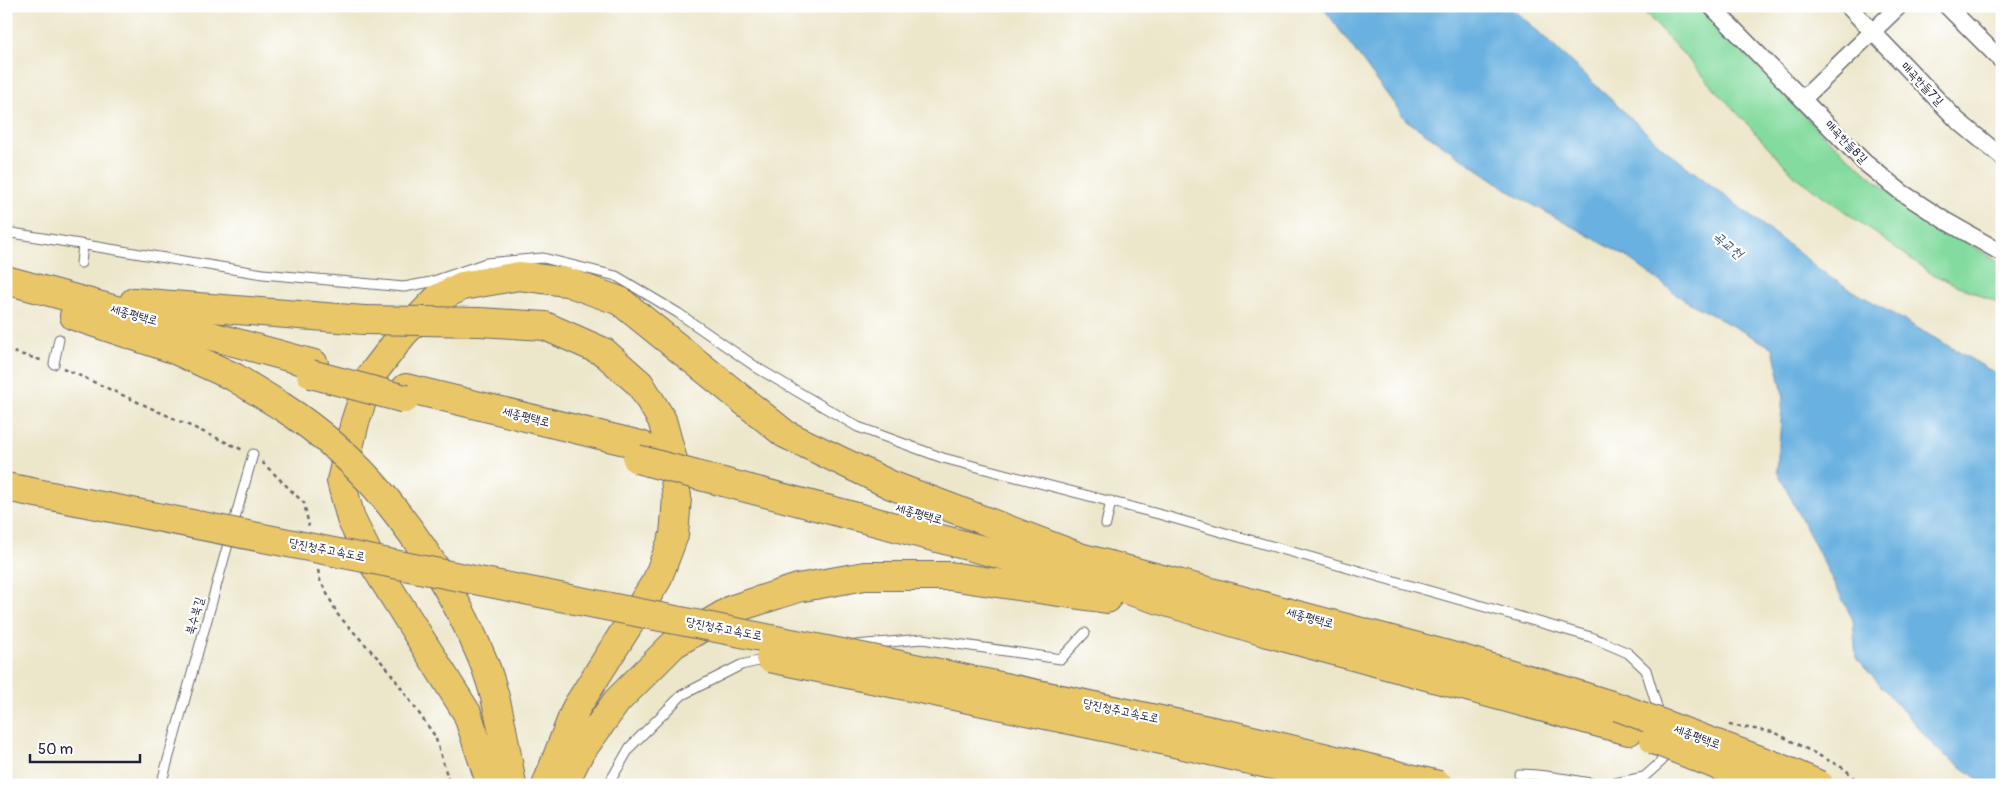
<svg xmlns="http://www.w3.org/2000/svg" width="2008" height="791" font-family="Pangolin,'Poor Story',sans-serif">
<style>
.green{fill:#84db9f;stroke:#537e6d}
.water{fill:#69b1e0;stroke:#466a8e}
.lines{fill:none;stroke-linecap:round;stroke-linejoin:round}
.service-casing{stroke:#69676d;stroke-width:11}
.minor-casing{stroke:#69676d;stroke-width:19}
.trunk-casing{stroke:#69676d;stroke-width:30}
.path{stroke:#69676d;stroke-width:2.5;stroke-dasharray:4 4;stroke-linecap:butt}
.service{stroke:#fff;stroke-width:9}
.minor{stroke:#fff;stroke-width:16}
.trunk{stroke:#e9c769;stroke-width:28}
.trunk-bridge-casing{stroke:#69676d;stroke-width:30;stroke-linecap:butt}
.motorway-bridge-casing{stroke:#69676d;stroke-width:30;stroke-linecap:butt}
.trunk-bridge{stroke:#e9c769;stroke-width:28}
.motorway-bridge{stroke:#e9c769;stroke-width:28}
.labels{text-anchor:middle;dominant-baseline:central;stroke-width:4.5;stroke-linejoin:round;paint-order:stroke}
.street-label{font-size:12px;fill:#22223b;stroke:#fff}
.water-label{font-size:14px;font-style:italic;fill:#3e5b7d;stroke:#fff}
</style>
<rect width="100%" height="100%" fill="#fff"/>
<filter id="ink" filterUnits="userSpaceOnUse"><feTurbulence type="fractalNoise" baseFrequency=".02" numOctaves="2"/><feDisplacementMap in="SourceGraphic" scale="10" xChannelSelector="R" yChannelSelector="G"/><feConvolveMatrix kernelMatrix="1 2 1 2 8 2 1 2 1" color-interpolation-filters="sRGB"/></filter>
<filter id="wash" filterUnits="userSpaceOnUse"><feTurbulence type="fractalNoise" baseFrequency=".0096" numOctaves="4" result="noise"/><feDisplacementMap in="SourceGraphic" scale="20" xChannelSelector="R" yChannelSelector="G"/><feGaussianBlur stdDeviation="1.12" result="paint"/><feColorMatrix in="noise" values="0 0 0 0 0 0 0 0 0 0 0 0 0 0 0 0 0 1.4 0 .05"/><feComposite in="paint" operator="in"/></filter>
<g filter="url(#wash)">
<rect width="100%" height="100%" fill="#ece6ca"/>
<polygon class="green" points="1639,6 1700,6 1820,132 1897,199 2002,264 2002,305 1932,274 1794,175"/>
<polygon class="water" points="1322,6 1508,6 1530,24 1663,148 1831,278 2002,377 2002,785 1986,785 1938,750 1856,658 1853,620 1777,471 1783,394 1773,348 1683,299 1627,257 1517,196 1406,120"/>
</g>
<g filter="url(#ink)">
<g class="lines">
<defs>
<g id="service">
<polyline points="6,232 263,274 404,287 431,282 486,263 543,258 616,276 678,313 759,369 858,427 943,458 1162,515 1591,637 1628,653 1646,670 1660,717"/>
<polyline points="81,263 83,245"/>
<polyline points="54,364 59,339"/>
<polyline points="1106,524 1111,501"/>
<polyline points="856,645 922,639 1061,659 1085,633"/>
<path d="M1519,774C1548,774 1575,781 1603,785"/>
<polyline points="161,785 253,454"/>
<polyline points="608,785 630,747 682,695 741,665 767,659"/>
<polyline points="1606,785 1644,777 1662,761 1661,748"/>
</g>
<g id="minor">
<polyline points="1711,6 1864,162 1901,192 1944,220 2002,253"/>
<polyline points="1848,6 1957,120 2002,157"/>
<polyline points="1947,6 2002,61"/>
<polyline points="1804,98 1899,6"/>
</g>
<g id="trunk">
<polyline points="6,280 314,364"/>
<polyline points="134,302 364,320"/>
<polyline points="74,316 173,349 234,377 281,406"/>
<polyline points="480,322 545,326 604,352 640,384 662,420 673,460 677,498 674,535 657,580 576,708 547,783"/>
<polyline points="406,388 641,445"/>
<polyline points="704,477 1071,573 1268,633 1629,731"/>
<path d="M385,498C424,546 458,600 482,658C498,695 505,745 512,785"/>
<polyline points="1068,554 1463,659 1618,707"/>
<polyline points="491,785 467,713 371,560 351,519 341,481 355,422 370,377 403,334 437,299 462,286 519,276 567,282 620,301 785,434 891,485 1075,555"/>
<polyline points="563,785 579,754 617,701 674,644 733,609 798,588 865,576 950,576 1107,599"/>
</g>
</defs>
<use href="#service" class="service-casing"/>
<use href="#minor" class="minor-casing"/>
<use href="#trunk" class="trunk-casing"/>
<g class="path">
<polyline points="6,350 44,361"/>
<polyline points="63,368 243,450"/>
<polyline points="262,462 304,503 309,526"/>
<polyline points="318,570 320,580 338,615 387,668 435,736 450,785"/>
<polyline points="1729,725 1774,732 1845,769 1861,785"/>
</g>
<use href="#service" class="service"/>
<use href="#minor" class="minor"/>
<use href="#trunk" class="trunk"/>
<defs>
<g id="trunk-bridge">
<polyline points="364,320 480,322"/>
<polyline points="311,374 405,399"/>
<path d="M281,406C322,432 354,461 385,498"/>
<polyline points="637,459 704,477"/>
<polyline points="1618,707 1776,766 1820,785"/>
<polyline points="1654,740 1766,785"/>
</g>
<g id="motorway-bridge">
<polyline points="6,487 872,659 1236,736 1439,785"/>
<polyline points="770,658 1104,727 1360,785"/>
</g>
</defs>
<use href="#trunk-bridge" class="trunk-bridge-casing"/>
<use href="#motorway-bridge" class="motorway-bridge-casing"/>
<use href="#trunk-bridge" class="trunk-bridge"/>
<use href="#motorway-bridge" class="motorway-bridge"/>
</g>
</g>
<g class="labels">
<g class="street-label">
<text transform="translate(1922 84) rotate(46)">매곡한들7길</text>
<text transform="translate(1846 142) rotate(46)">매곡한들8길</text>
<text transform="translate(134 315) rotate(15)">세종평택로</text>
<text transform="translate(526 417) rotate(14)">세종평택로</text>
<text transform="translate(919 514) rotate(15)">세종평택로</text>
<text transform="translate(327 550) rotate(11)">당진청주고속도로</text>
<text transform="translate(195 616) rotate(-74)">북수북길</text>
<text transform="translate(1310 618) rotate(15)">세종평택로</text>
<text transform="translate(724 629) rotate(11)">당진청주고속도로</text>
<text transform="translate(1121 711) rotate(12)">당진청주고속도로</text>
<text transform="translate(1697 737) rotate(20)">세종평택로</text>
</g>
<g class="water-label">
<text transform="translate(1728 245) rotate(40)">곡교천</text>
</g>
</g>
<rect width="2008" height="791" fill="none" stroke="#fff" stroke-width="25"/>
<path d="M30 754v8h110v-8" fill="none" stroke="#22223b" stroke-width="2.5"/>
<text x="38" y="754" font-size="15" fill="#22223b" stroke="#ffffff" stroke-width="4" paint-order="stroke">50 m</text>
</svg>
